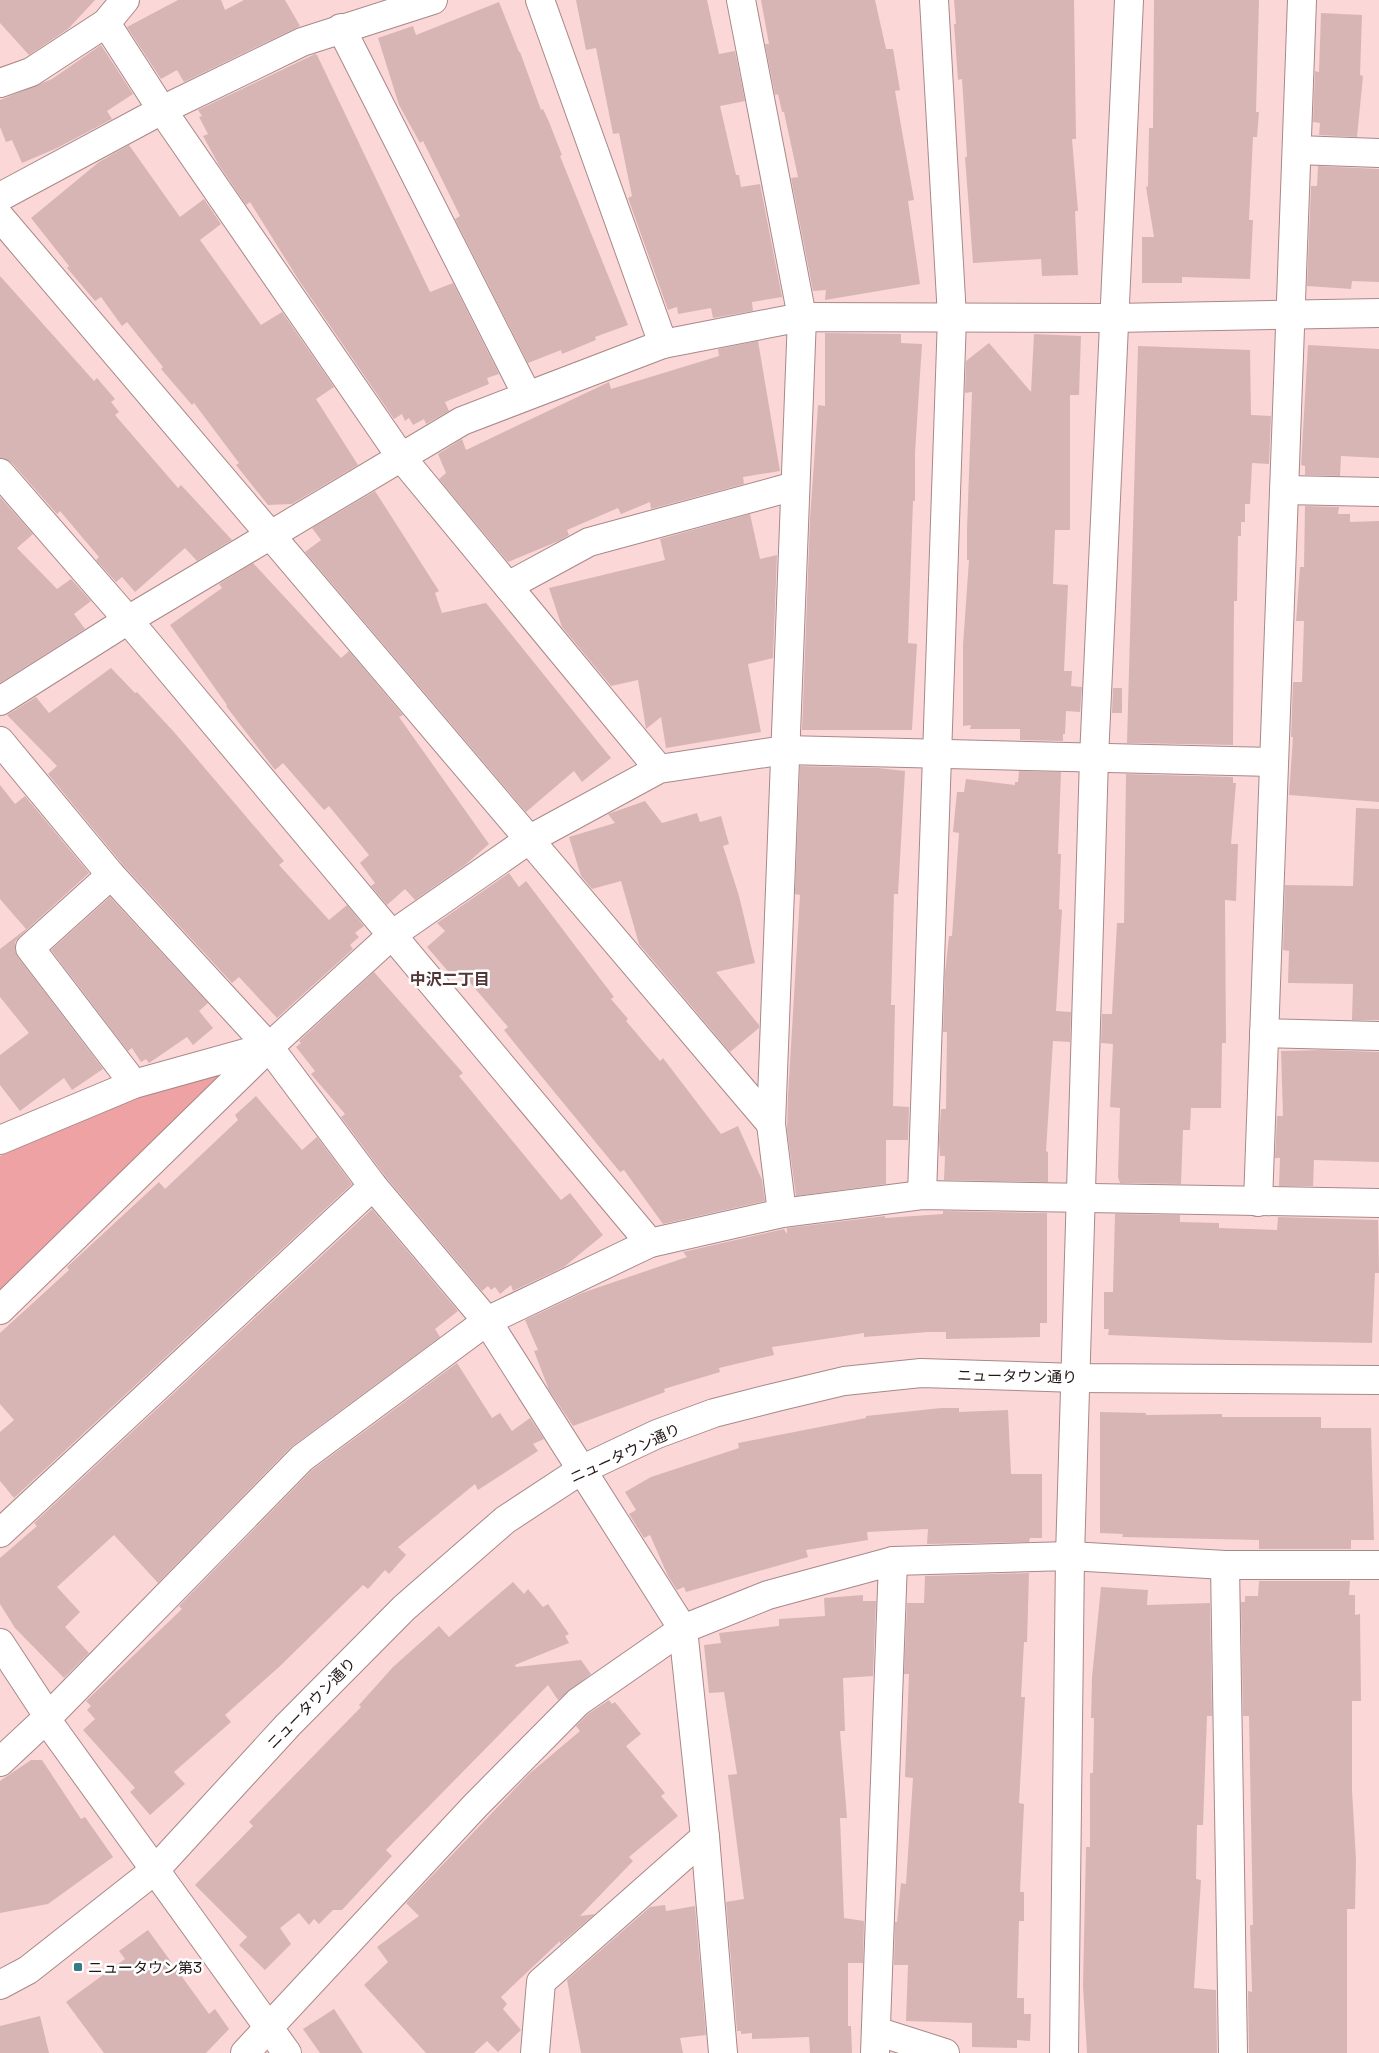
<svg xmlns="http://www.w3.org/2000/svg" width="1379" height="2053" font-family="'Space Grotesk','Noto Sans JP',sans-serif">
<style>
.green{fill:#efa2a4}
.building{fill:#d8b5b5}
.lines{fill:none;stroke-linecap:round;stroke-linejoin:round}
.minor-casing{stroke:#a98888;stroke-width:30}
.minor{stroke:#fff;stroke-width:28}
.poi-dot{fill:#357d86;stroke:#fff;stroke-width:2}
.labels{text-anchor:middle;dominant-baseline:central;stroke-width:5;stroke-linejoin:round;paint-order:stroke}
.street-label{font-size:15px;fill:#231617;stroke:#fff}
.poi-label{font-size:15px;fill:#231617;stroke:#fff;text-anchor:start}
.neighbourhood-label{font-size:16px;font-weight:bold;fill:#523637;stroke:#fff}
</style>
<rect width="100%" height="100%" fill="#fbd7d8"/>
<polygon class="green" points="236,1064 0,1295 0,1156 192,1072"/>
<g class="building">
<polygon points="0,0 95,0 68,29 29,55 0,23"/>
<polygon points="178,0 221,0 225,10 244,0 285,0 300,26 184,82 177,70 161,79 127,27"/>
<polygon points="576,0 707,0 719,54 735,51 745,101 720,106 736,175 739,175 741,187 760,184 782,297 752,302 753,311 713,318 711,308 678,314 677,307 668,310 628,198 632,196 619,133 613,134 596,48 586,50"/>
<polygon points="761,0 875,0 886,49 893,49 900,90 895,91 914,200 908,201 920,284 825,300 826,290 813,291 791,178 798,177 784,112 782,112 778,94 775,95 765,44 769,44"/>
<polygon points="954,0 1074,0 1076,139 1072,139 1078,211 1075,211 1078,275 1042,276 1041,259 973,263 965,157 967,157 962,79 958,80 954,24 956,24"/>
<polygon points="1154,0 1259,0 1256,112 1259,112 1257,137 1253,137 1249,220 1253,220 1250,279 1182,277 1182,283 1142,283 1142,237 1154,237 1146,187 1148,186 1149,128 1153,128"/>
<polygon points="499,2 519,52 520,52 541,110 543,109 549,122 562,155 560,156 628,325 595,337 596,340 562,354 561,350 528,363 455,219 460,216 423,141 420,143 399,105 378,38 413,26 416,35"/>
<polygon points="1321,13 1362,15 1360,75 1363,76 1357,137 1319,135 1320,123 1313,122 1315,71 1319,72"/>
<polygon points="101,45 133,94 107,111 112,119 57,148 22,163 12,140 6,142 0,127 0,100 52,79"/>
<polygon points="315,54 317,55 430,292 453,283 499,374 487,378 489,384 445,402 449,411 426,424 424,419 413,425 409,418 405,421 402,414 394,419 298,279 250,202 246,205 219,165 203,136 208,134 199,117 202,116 198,110"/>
<polygon points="129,145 180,217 204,199 221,224 200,240 261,325 282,312 334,387 316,399 358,465 292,504 268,505 236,465 239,463 194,403 192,405 161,369 163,367 127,322 122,326 101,297 95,301 67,268 69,266 31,218 99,162"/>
<polygon points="1318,166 1379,169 1379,282 1352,281 1351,289 1307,286 1311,186 1317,186"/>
<polygon points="0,276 94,381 97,378 115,399 111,402 119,412 115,415 178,488 181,485 232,540 197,561 185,548 135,592 122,577 116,582 96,560 99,557 60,511 57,514 12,463 0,458"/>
<polygon points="825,333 901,334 901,343 922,344 915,453 915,501 913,501 908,643 917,644 912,730 802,730 810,519 818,405 825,406"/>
<polygon points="1034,334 1081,336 1079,395 1070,395 1070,530 1055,530 1053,584 1068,585 1064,671 1072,671 1071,686 1082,687 1080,712 1066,711 1065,734 1063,734 1063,741 1020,740 1020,729 970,729 971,725 963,726 963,645 969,560 967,560 967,529 972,392 965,393 966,361 989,343 1031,392"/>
<polygon points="758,341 780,471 743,477 744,484 651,509 650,502 621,514 618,508 567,530 569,535 561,540 508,562 439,479 446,473 438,454 462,439 466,450 609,382 611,389 719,356 718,349"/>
<polygon points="1308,345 1379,349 1379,458 1341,456 1340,476 1305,475 1305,466 1301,465"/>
<polygon points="1138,346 1250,350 1251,415 1271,416 1269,464 1252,463 1250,504 1245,504 1245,522 1241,522 1241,536 1238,536 1237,601 1234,601 1233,745 1127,743"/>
<polygon points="375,491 439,591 435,593 442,613 486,603 611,758 582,782 574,771 526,812 305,552 321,540 312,528"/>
<polygon points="0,497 33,534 17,548 57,589 71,579 91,601 74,614 85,629 0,683"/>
<polygon points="1305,506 1339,507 1338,514 1350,514 1350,522 1379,521 1379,802 1289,795 1293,737 1291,737 1293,682 1302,682 1304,621 1296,621 1300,567 1304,567"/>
<polygon points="750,514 760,559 777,555 773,658 748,664 761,732 666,748 661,717 646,729 638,680 611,686 562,627 549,588 665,560 660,539"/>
<polygon points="253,563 341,658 349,651 403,715 399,717 489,844 465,865 415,900 405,889 387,905 371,886 375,883 360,863 369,855 329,806 324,810 283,763 275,770 226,706 227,705 170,625 222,588 219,584"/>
<polygon points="111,668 135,693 137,692 174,732 284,861 279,865 329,920 347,905 364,926 355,933 359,937 350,945 353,949 277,1018 239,977 232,983 123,865 48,774 57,766 7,715 36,697 49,713"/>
<polygon points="1113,688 1122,688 1122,713 1112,713"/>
<polygon points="800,766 878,768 905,771 898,894 894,894 891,1005 895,1005 893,1106 909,1107 908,1140 886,1140 886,1184 796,1196 787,1130 788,1096 800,895 795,894"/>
<polygon points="1019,771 1061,772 1058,854 1061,854 1059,909 1062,910 1056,1011 1071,1012 1070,1042 1053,1041 1046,1151 1048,1152 1048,1182 944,1180 945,1156 940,1156 939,1141 941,1109 946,1109 947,1032 943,1032 945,973 949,936 952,936 959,833 953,832 957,792 964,792 966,779 1015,785 1015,782 1018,782"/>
<polygon points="1126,774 1233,777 1233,783 1236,783 1231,844 1238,844 1236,901 1225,900 1226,1043 1222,1043 1221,1108 1191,1108 1190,1130 1183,1130 1181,1184 1120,1183 1118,1177 1120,1108 1110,1107 1113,1044 1101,1043 1102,1014 1112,1014 1117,923 1124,923"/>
<polygon points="0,785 15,804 25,796 89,873 20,936 15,942 15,950 18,957 103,1069 72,1090 64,1078 20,1111 0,1085 0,1055 29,1033 0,997 0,949 26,929 0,899"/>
<polygon points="645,801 662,823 697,813 700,822 721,816 729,844 723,846 739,896 755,963 716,972 759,1025 759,1028 730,1052 639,944 621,881 592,889 581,876 569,837 615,823 608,814"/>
<polygon points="1356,808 1379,809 1379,1020 1352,1020 1353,984 1288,983 1289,951 1283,950 1285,885 1353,886"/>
<polygon points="509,873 519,887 526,881 614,997 611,999 628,1019 626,1021 660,1061 663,1058 721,1134 738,1126 762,1180 765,1201 663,1224 624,1170 620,1172 524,1055 504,1030 508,1027 460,971 453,977 427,947 445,931 437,923"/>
<polygon points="110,897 208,1003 199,1011 213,1028 193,1045 187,1037 149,1063 146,1059 141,1062 132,1048 128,1051 51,950"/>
<polygon points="374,972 463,1073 459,1076 561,1200 570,1193 603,1235 564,1267 513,1291 511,1285 500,1294 495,1287 491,1290 488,1286 482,1291 385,1176 341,1117 345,1114 311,1074 315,1071 296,1047 301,1043 299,1041"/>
<polygon points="1323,1050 1379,1052 1379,1162 1314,1160 1313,1186 1279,1186 1280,1158 1275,1158 1277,1116 1283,1116 1281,1051"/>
<polygon points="256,1096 302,1150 317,1137 352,1184 14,1498 0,1481 0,1432 14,1420 0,1404 0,1333 69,1270 67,1267 159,1182 165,1189 238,1120 235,1115"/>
<polygon points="372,1209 458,1311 435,1329 440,1337 291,1447 158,1583 114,1535 57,1587 80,1612 65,1627 89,1653 64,1678 15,1628 0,1604 0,1558 37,1526 34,1523"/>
<polygon points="943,1211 1047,1213 1047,1323 1040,1323 1040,1337 946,1339 946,1332 928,1332 864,1337 864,1333 772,1347 774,1355 719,1368 720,1372 664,1389 665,1392 573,1426 549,1390 534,1351 538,1350 525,1320 582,1293 687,1257 683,1252 784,1229 787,1234 787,1228 885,1216 885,1218 943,1214"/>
<polygon points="1115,1214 1180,1215 1180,1222 1219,1223 1219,1228 1277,1230 1278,1217 1378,1220 1379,1273 1375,1273 1372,1343 1227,1340 1108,1335 1109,1329 1104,1329 1104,1292 1113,1292"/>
<polygon points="457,1363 492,1418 500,1413 512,1431 530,1418 544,1439 533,1444 538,1451 478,1490 475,1484 398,1547 406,1555 389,1574 385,1570 368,1589 363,1585 279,1667 225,1715 231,1722 174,1772 185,1784 150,1815 130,1792 135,1788 83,1730 95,1719 87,1710 91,1706 86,1701 182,1609 179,1606 312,1470"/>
<polygon points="941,1408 959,1408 959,1412 1008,1410 1011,1474 1042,1474 1042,1538 1030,1538 1029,1542 927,1544 928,1529 867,1532 868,1540 806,1550 808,1557 686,1592 684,1587 677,1590 668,1576 650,1535 644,1538 629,1514 636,1510 625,1492 651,1477 739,1448 738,1443 866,1418 866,1416"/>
<polygon points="1100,1412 1146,1413 1146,1415 1222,1414 1222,1417 1321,1417 1321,1428 1371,1428 1374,1540 1351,1540 1351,1549 1259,1549 1259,1540 1122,1537 1123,1534 1100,1533"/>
<polygon points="1029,1573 1027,1642 1024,1642 1021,1697 1025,1697 1019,1803 1024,1804 1020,1892 1024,1892 1024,1921 1019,1921 1017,1998 1024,1998 1024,2014 1031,2014 1030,2041 1017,2040 1017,2048 972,2047 972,2023 906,2021 908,1965 894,1965 895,1922 897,1922 901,1883 906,1884 913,1778 905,1777 909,1674 904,1674 907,1603 924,1603 925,1576"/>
<polygon points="1259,1581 1350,1581 1349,1595 1355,1595 1355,1615 1360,1614 1361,1701 1352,1701 1352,1790 1356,1860 1355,1909 1347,1909 1347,2053 1249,2053 1248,1991 1252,1992 1250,1925 1253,1925 1249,1716 1243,1716 1241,1602 1245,1602 1245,1596 1258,1596"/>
<polygon points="513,1582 524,1594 528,1589 543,1607 548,1604 569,1634 565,1636 569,1643 515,1665 516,1667 581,1660 591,1674 558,1700 548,1685 386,1850 392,1856 342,1910 333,1910 319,1924 314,1919 309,1925 299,1913 280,1928 291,1944 265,1970 239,1945 247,1937 195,1885 253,1826 249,1822 361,1707 359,1705 393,1667 439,1626 449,1637"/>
<polygon points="1101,1587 1148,1590 1147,1605 1210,1603 1212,1716 1207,1716 1203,1825 1197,1825 1196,1879 1201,1880 1194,1988 1216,1990 1217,2053 1087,2053 1083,1986 1086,1847 1090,1847 1090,1773 1093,1773 1094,1718 1091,1718 1092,1677"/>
<polygon points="863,1595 863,1601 876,1601 873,1676 843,1678 845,1731 840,1731 847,1818 840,1818 844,1918 864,1921 863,1963 848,1963 848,2026 851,2026 852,2053 810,2053 809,2037 752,2039 752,2033 741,2034 741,2031 737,2031 726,1902 744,1899 728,1775 737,1774 724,1692 709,1693 704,1645 721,1643 719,1633 779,1626 779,1619 825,1616 824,1598"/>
<polygon points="609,1700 612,1704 615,1702 641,1734 626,1746 665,1793 661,1796 678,1816 629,1857 633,1861 580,1916 595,1914 560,1944 560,1941 501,1997 507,2004 503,2009 521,2030 498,2052 487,2041 474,2053 426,2053 364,1985 388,1962 377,1947 419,1916 406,1903 529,1774 580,1731 576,1726 588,1714"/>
<polygon points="31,1760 42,1760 81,1819 85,1817 113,1857 48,1904 0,1913 0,1781"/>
<polygon points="665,1905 666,1911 695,1906 706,2035 680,2038 683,2053 581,2053 567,1980 650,1907"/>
<polygon points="148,1930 209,2014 215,2009 229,2029 206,2053 104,2053 66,2002 125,1959 119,1951"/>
<polygon points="334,2009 363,2053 320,2053 303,2029"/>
<polygon points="40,2016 49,2053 0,2053 0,2026"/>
</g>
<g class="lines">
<defs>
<g id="minor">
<polyline points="540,0 663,344"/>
<polyline points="741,0 802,317 771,1124 782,1213"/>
<polyline points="106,23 162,110 401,457 659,769"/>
<polyline points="341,28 527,395"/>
<polyline points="0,83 31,72 106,23 125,0"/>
<polyline points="1297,150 1379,153"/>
<polyline points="0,197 162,110 302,42 433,0"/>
<polyline points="0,217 771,1124"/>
<polyline points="0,473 128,620 650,1243"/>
<polyline points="1284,490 1379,492"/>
<polyline points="508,586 589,542 795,486"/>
<polyline points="0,701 128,620 462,421 663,344 802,317 1113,318 1379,313"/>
<polyline points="0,741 111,875 269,1047 373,1186 487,1321 683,1629 705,1837 723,2053"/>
<polyline points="111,875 30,948 134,1084"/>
<polyline points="1264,1033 1379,1036"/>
<polyline points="0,1140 134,1084 267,1047"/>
<polyline points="922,1195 952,317 934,0"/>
<polyline points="1258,1202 1302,0"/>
<polyline points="0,1310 269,1047 393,934 530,839 659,769 785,750 1274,762"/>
<polyline points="0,1533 373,1186"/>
<polyline points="1225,1565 1233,2053"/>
<polyline points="0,1643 48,1716"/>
<polyline points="46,1719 287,2053"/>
<polyline points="0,1762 46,1719 302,1458 487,1321 650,1243 782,1213 922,1195 1379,1203"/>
<polyline points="0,1985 28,1970 155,1870 288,1725 404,1608 505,1520 581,1470 657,1434 714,1413 777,1397 844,1381 921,1373 1077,1378 1379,1380"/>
<polyline points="876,2031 945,2053"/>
<polyline points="245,2053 475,1806 578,1702 683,1629 768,1595 893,1561 1070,1556 1225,1565 1379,1565"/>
<polyline points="535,2053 541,1982 705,1837"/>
<polyline points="875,2053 893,1561"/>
<polyline points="1064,2053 1070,1556 1094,758 1129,0"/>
</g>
</defs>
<use href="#minor" class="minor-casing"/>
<use href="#minor" class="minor"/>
</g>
<rect class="poi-dot" x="73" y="1962" width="10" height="10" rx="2.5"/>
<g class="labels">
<g class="street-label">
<text transform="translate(1017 1376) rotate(1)">ニュータウン通り</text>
<text transform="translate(625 1453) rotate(-25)">ニュータウン通り</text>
<text transform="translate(311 1703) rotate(-46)">ニュータウン通り</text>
</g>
<g class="poi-label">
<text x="88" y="1967">ニュータウン第3</text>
</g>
<g class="neighbourhood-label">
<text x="450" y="979">中沢二丁目</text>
</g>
</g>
</svg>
